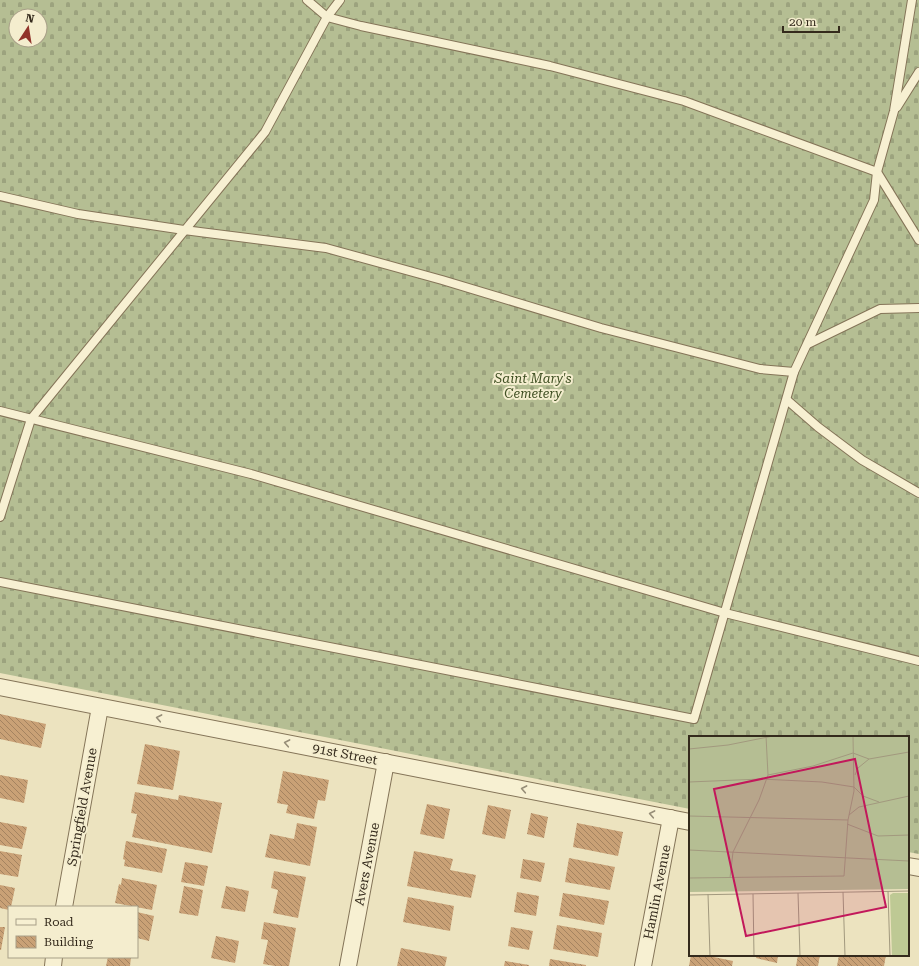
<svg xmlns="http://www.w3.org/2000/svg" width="919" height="966" font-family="'Roboto Serif',serif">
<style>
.cemetery{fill:url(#cemetery-stones);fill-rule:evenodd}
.building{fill:url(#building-back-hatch)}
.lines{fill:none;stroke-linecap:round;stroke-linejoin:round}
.service-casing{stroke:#847458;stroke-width:10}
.minor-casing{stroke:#847458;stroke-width:18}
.service{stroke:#f7f0d2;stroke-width:8}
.minor{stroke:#f7f0d2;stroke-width:16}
.oneway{stroke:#968d77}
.labels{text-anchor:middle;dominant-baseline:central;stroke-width:4;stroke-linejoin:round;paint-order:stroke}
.park-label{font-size:13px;font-style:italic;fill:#405023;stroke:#f4edce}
.street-label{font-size:13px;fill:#342a1c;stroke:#f4edce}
.inset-road{fill:none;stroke:#a2997e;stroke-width:1}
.view{fill:#c2185b;fill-opacity:0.15;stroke:#c2185b;stroke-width:2}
.inset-edge{fill:none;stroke:#342a1c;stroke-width:2}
</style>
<defs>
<pattern id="cemetery-stones" width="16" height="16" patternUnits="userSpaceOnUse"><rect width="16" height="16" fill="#b5be93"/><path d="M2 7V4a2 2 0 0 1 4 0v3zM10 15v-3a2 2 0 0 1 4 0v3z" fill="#9ca37e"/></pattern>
<pattern id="building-back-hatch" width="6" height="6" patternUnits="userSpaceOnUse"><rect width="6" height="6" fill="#c9a176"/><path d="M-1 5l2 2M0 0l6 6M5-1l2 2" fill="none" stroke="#a48360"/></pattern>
</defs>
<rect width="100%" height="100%" fill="#ece3bf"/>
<path class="cemetery" d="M0,0H919V854L908,852V737H690V809L0,673ZM16,16H40V40H16Z"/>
<g class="building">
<polygon points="0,714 46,724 41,748 0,739"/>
<polygon points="145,744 180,751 173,790 137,784"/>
<polygon points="283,771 329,780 325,801 318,800 314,819 286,813 288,805 277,803"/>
<polygon points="0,775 28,780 24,803 0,798"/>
<polygon points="135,792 178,800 179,795 222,803 212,853 132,837 137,814 131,813"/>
<polygon points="427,804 450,809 444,839 420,834"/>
<polygon points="488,805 511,810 505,839 482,834"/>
<polygon points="531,813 548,817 544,838 527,834"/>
<polygon points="0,822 27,827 22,849 0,845"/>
<polygon points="297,823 317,827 310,866 265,857 270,834 294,839"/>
<polygon points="577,823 623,832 618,856 573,847"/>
<polygon points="126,841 167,849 162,873 124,866 125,860 123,859"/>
<polygon points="0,851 22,855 18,877 0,874"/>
<polygon points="414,851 453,859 450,870 476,875 471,898 407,886"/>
<polygon points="569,858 615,867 610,890 565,882"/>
<polygon points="523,859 545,863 541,882 520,878"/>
<polygon points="185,862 208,866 204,886 181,882"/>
<polygon points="274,871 306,877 298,918 273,913 278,890 271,888"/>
<polygon points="122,878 157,885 152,910 115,903 119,884 121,885"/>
<polygon points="0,885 15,888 11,907 9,907 9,910 0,908"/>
<polygon points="184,886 203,890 198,916 179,913"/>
<polygon points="226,886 249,891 245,912 221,908"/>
<polygon points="517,892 539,896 536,916 514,912"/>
<polygon points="563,893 609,901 604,925 559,916"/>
<polygon points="408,897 454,906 450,931 403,922"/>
<polygon points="137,912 154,916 149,941 137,938"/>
<polygon points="264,922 296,928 289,966 275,966 263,964 268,940 261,939"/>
<polygon points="557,925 602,933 598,957 553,949"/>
<polygon points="0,927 5,927 1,950 0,950"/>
<polygon points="511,927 533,931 529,950 508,946"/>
<polygon points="216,936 239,941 235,963 211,958"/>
<polygon points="401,948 447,957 445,966 397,966"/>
<polygon points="691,955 704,955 733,961 732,966 689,966"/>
<polygon points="757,955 778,955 777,963 756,958"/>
<polygon points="798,955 820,955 818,966 796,966"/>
<polygon points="839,955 886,955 884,966 837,966"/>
<polygon points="108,957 131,957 130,966 106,966"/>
<polygon points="550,959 586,965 586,966 549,966"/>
<polygon points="505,961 529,965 529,966 504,966"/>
</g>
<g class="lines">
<defs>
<g id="service">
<polyline points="307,0 327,17 361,26 550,66 684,101 877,172 919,240"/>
<polyline points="897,107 919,72"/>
<polyline points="0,196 78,214 184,230 326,248 442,280 601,328 760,369 794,372"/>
<polyline points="808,344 880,309 919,308"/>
<polyline points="787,400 818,427 862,460 919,493"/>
<polyline points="0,411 251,474 725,613 919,661"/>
<polyline points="0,517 31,419 265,132 327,17 340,0"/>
<polyline points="0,582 694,719 794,372 874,200 877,172 894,111 912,0"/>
</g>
<g id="minor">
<polyline points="0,687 690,822"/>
<polyline points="908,866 919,868"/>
<polyline points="64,907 100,707"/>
<polyline points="53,966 54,957"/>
<polyline points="348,966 386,762"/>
<polyline points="643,966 671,818"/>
</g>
</defs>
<use href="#service" class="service-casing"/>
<use href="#minor" class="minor-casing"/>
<use href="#service" class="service"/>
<use href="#minor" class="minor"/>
</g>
<defs><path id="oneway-chevron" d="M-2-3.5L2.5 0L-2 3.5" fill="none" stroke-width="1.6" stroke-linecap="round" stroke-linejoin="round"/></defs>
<g class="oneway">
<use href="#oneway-chevron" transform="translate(159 718) rotate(-169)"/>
<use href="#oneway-chevron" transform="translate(287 743) rotate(-169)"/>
<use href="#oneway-chevron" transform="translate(524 789) rotate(-169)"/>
<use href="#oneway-chevron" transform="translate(652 814) rotate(-169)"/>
</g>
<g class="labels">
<g class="park-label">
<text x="533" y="378">Saint Mary's<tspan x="533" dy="15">Cemetery</tspan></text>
</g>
<g class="street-label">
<text transform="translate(345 754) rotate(11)">91st Street</text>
<text transform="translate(82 807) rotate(-80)">Springfield Avenue</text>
<text transform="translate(367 864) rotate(-79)">Avers Avenue</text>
<text transform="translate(657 892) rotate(-79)">Hamlin Avenue</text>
</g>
</g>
<g transform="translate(689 736)">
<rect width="220" height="220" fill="#ece3bf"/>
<path d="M0,0H220V153L0,156Z" fill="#b5be93"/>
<path d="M204,157H220V220H203L201,159Z" fill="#bec994"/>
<path class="inset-road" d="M0,13L39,9L84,0M79,39L124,30L164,17L180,23L220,16M166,39L169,32L180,23M0,46L72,43L133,46L165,51L174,60L190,66M160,79L170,71L220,60M0,80L159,84M158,88L189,100L220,99M0,114L220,125M0,142L155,140L159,84L165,55L164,0M41,142L44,116L70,64L79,39L77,0M199,155L201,220M154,156L156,220M109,157L111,220M19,158L21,220M64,158L65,220M0,159L220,155"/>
<path class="view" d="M166,23L197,171L57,200L25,53Z"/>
<rect width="220" height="220" class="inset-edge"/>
</g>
<rect x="8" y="906" width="130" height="52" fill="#f4edce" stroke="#a79f87"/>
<rect x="16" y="919" width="20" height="6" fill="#f7f0d2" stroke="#a79f87"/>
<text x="44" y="926" font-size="12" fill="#342a1c">Road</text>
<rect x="16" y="936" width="20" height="12" fill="url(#building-back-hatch)" stroke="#a79f87"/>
<text x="44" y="946" font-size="12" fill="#342a1c">Building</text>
<g transform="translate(28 28) rotate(12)"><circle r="19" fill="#f4edce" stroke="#a79f87"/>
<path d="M0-3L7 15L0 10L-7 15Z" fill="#91332a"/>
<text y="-6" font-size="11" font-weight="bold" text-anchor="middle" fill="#342a1c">N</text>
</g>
<path d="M783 26v6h56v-6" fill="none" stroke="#342a1c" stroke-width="2"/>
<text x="789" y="26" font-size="12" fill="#342a1c" stroke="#f4edce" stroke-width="3" paint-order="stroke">20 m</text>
</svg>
